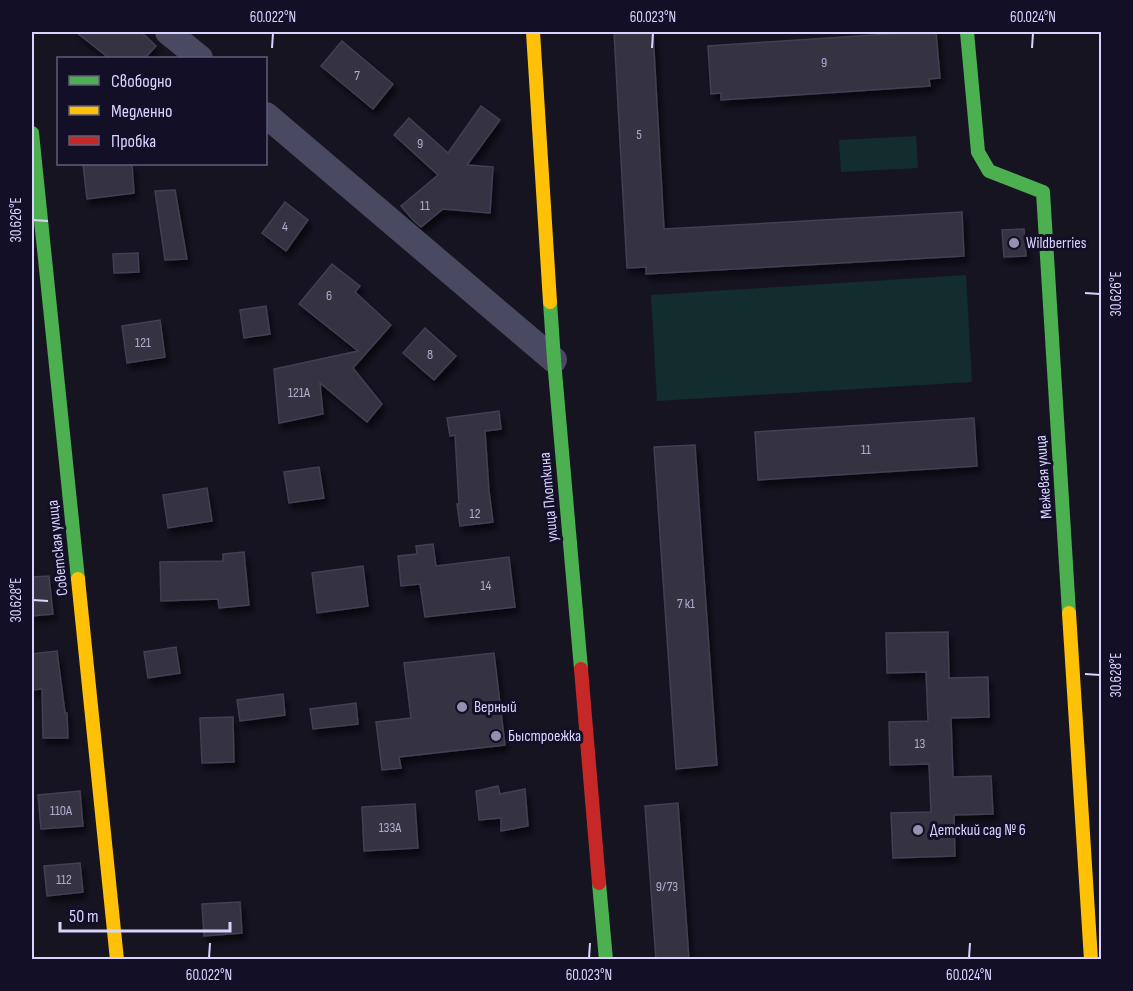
<svg xmlns="http://www.w3.org/2000/svg" width="1133" height="991" font-family="'Sofia Sans Condensed',sans-serif">
<style>
.green{fill:#132c2d}
.building{fill:#343243;stroke:#433f54;stroke-width:1.5;filter:url(#shadow)}
.lines{fill:none;stroke-linecap:round;stroke-linejoin:round}
.street{stroke:#4a4962;stroke-width:26}
.fast{stroke:#4caf50;stroke-width:14}
.slow{stroke:#ffc107;stroke-width:14}
.jam{stroke:#c62828;stroke-width:14}
.ticks{fill:none;stroke:#d9d4ff;stroke-width:2}
.poi-dot{fill:#9591b1;stroke:#130f26;stroke-width:2}
.labels{text-anchor:middle;dominant-baseline:central;stroke-width:6;stroke-linejoin:round;paint-order:stroke}
.number-label{font-size:14px;fill:#b0acd0}
.poi-label{font-size:16px;fill:#d9d4ff;stroke:#130f26;text-anchor:start}
.street-label{font-size:16px;fill:#d9d4ff;stroke:#130f26}
.neatline{fill:none;stroke:#d9d4ff;stroke-width:2}
.ticks-label{font-size:15px;text-anchor:middle;fill:#d9d4ff}
</style>
<defs>
<filter id="shadow"><feDropShadow dx="3.5" dy="6" stdDeviation="3" flood-color="#0009"/></filter>
</defs>
<rect width="100%" height="100%" fill="#161421"/>
<g class="green">
<polygon points="916,136 918,168 841,172 839,140"/>
<polygon points="966,275 972,382 657,401 651,295"/>
</g>
<g class="building">
<polygon points="76,32 141,32 156,46 145,58 109,58"/>
<polygon points="614,32 653,32 664,229 962,212 964,256 646,274 646,267 627,268"/>
<polygon points="920,32 936,32 940,78 929,79 930,86 721,100 721,93 711,94 708,46"/>
<polygon points="342,41 393,84 373,109 321,66"/>
<polygon points="481,106 500,120 467,165 493,167 490,213 443,209 421,227 414,221 401,206 438,175 394,135 409,118 448,153"/>
<polygon points="83,164 132,164 134,193 87,199"/>
<polygon points="175,190 187,259 165,260 155,191"/>
<polygon points="285,202 308,220 286,251 262,233"/>
<polygon points="1024,229 1026,256 1004,257 1002,230"/>
<polygon points="138,253 139,272 114,273 113,254"/>
<polygon points="332,264 360,286 355,292 391,325 353,368 382,404 367,422 320,383 323,414 279,423 274,369 358,351 299,304"/>
<polygon points="266,306 270,334 244,338 240,310"/>
<polygon points="160,320 165,357 127,363 122,326"/>
<polygon points="425,328 456,356 434,380 403,353"/>
<polygon points="499,411 501,429 485,431 489,491 493,522 460,526 457,504 459,504 455,435 450,436 447,418"/>
<polygon points="974,418 977,466 758,480 755,432"/>
<polygon points="695,445 717,765 676,769 654,447"/>
<polygon points="319,467 324,498 289,503 284,472"/>
<polygon points="207,488 212,521 168,528 163,495"/>
<polygon points="433,544 436,566 509,557 515,607 425,617 420,584 401,586 398,556 417,554 416,546"/>
<polygon points="244,552 249,605 219,608 218,599 161,601 160,562 223,561 223,554"/>
<polygon points="363,566 368,606 317,613 312,573"/>
<polygon points="49,576 53,614 32,616 32,577"/>
<polygon points="948,632 949,678 988,677 989,717 951,718 953,777 991,776 993,814 954,815 955,856 893,858 891,813 931,812 929,764 890,765 889,722 928,721 926,672 887,673 886,633"/>
<polygon points="176,647 180,673 148,678 144,652"/>
<polygon points="57,651 65,713 67,713 68,738 43,738 42,689 32,690 32,654"/>
<polygon points="494,653 505,745 399,757 401,768 382,770 376,722 411,718 404,663"/>
<polygon points="283,694 285,715 240,721 237,700"/>
<polygon points="356,703 358,724 313,729 310,709"/>
<polygon points="233,717 234,762 202,763 200,718"/>
<polygon points="498,786 500,794 525,789 528,826 501,831 501,818 479,820 476,791"/>
<polygon points="80,791 83,826 41,829 38,795"/>
<polygon points="678,803 689,960 656,960 645,806"/>
<polygon points="415,804 418,848 364,851 362,807"/>
<polygon points="80,863 83,892 47,896 44,866"/>
<polygon points="240,902 242,933 204,936 202,904"/>
</g>
<g class="lines">
<g class="street">
<polyline points="168,32 200,58"/>
<polyline points="266,115 554,360"/>
</g>
<g class="fast">
<polyline points="967,32 978,152 989,171 1043,192 1069,613"/>
<polyline points="32,133 78,579"/>
<polyline points="550,302 554,360 581,669"/>
<polyline points="599,883 606,960"/>
</g>
<g class="slow">
<polyline points="533,32 550,302"/>
<polyline points="78,579 117,960"/>
<polyline points="1069,613 1091,960"/>
</g>
<polyline class="jam" points="581,669 599,883"/>
</g>
<path class="ticks" d="M272,48L273,33M652,48L653,33M1032,48L1033,33M33,220L48,221M1085,293L1100,294M33,600L48,601M1085,674L1100,675M209,958L210,943M589,958L590,943M969,958L970,943"/>
<g class="poi-dot">
<circle cx="1014" cy="243" r="6"/>
<circle cx="462" cy="707" r="6"/>
<circle cx="496" cy="736" r="6"/>
<circle cx="918" cy="830" r="6"/>
</g>
<g class="labels">
<g class="number-label">
<text x="824" y="62">9</text>
<text x="357" y="75">7</text>
<text x="639" y="134">5</text>
<text x="420" y="143">9</text>
<text x="425" y="205">11</text>
<text x="285" y="226">4</text>
<text x="329" y="295">6</text>
<text x="143" y="342">121</text>
<text x="430" y="354">8</text>
<text x="299" y="392">121А</text>
<text x="866" y="449">11</text>
<text x="475" y="513">12</text>
<text x="486" y="585">14</text>
<text x="686" y="603">7 к1</text>
<text x="920" y="743">13</text>
<text x="61" y="810">110А</text>
<text x="390" y="827">133А</text>
<text x="64" y="879">112</text>
<text x="667" y="886">9/73</text>
</g>
<g class="poi-label">
<text x="1026" y="243">Wildberries</text>
<text x="474" y="707">Верный</text>
<text x="508" y="736">Быстроежка</text>
<text x="930" y="830">Детский сад № 6</text>
</g>
<g class="street-label">
<text transform="translate(1044 477) rotate(-94)">Межевая улица</text>
<text transform="translate(549 497) rotate(-95)">улица Плоткина</text>
<text transform="translate(58 548) rotate(-96)">Советская улица</text>
</g>
</g>
<rect width="1133" height="991" fill="none" stroke="#130f26" stroke-width="66"/>
<rect x="57" y="57" width="210" height="108" fill="#130f26" stroke="#625e7d" stroke-width="1.5"/>
<rect x="69" y="76" width="30" height="9" fill="#4caf50" stroke="#625e7d" stroke-width="1.5"/>
<text x="111" y="87" font-size="18" fill="#d9d4ff">Свободно</text>
<rect x="69" y="106" width="30" height="9" fill="#ffc107" stroke="#625e7d" stroke-width="1.5"/>
<text x="111" y="117" font-size="18" fill="#d9d4ff">Медленно</text>
<rect x="69" y="136" width="30" height="9" fill="#c62828" stroke="#625e7d" stroke-width="1.5"/>
<text x="111" y="147" font-size="18" fill="#d9d4ff">Пробка</text>
<path d="M60 922v9h170v-9" fill="none" stroke="#d9d4ff" stroke-width="3"/>
<text x="69" y="922" font-size="18" fill="#d9d4ff" stroke="#130f26" stroke-width="4.5" paint-order="stroke">50 m</text>
<rect x="33" y="33" width="1067" height="925" class="neatline"/>
<g class="ticks-label">
<text x="273" y="22">60.022°N</text>
<text x="653" y="22">60.023°N</text>
<text x="1033" y="22">60.024°N</text>
<text transform="translate(16 220) rotate(-90)" y="5">30.626°E</text>
<text transform="translate(1116 294) rotate(-90)" y="5">30.626°E</text>
<text transform="translate(16 600) rotate(-90)" y="5">30.628°E</text>
<text transform="translate(1116 675) rotate(-90)" y="5">30.628°E</text>
<text x="209" y="980">60.022°N</text>
<text x="589" y="980">60.023°N</text>
<text x="969" y="980">60.024°N</text>
</g>
</svg>
